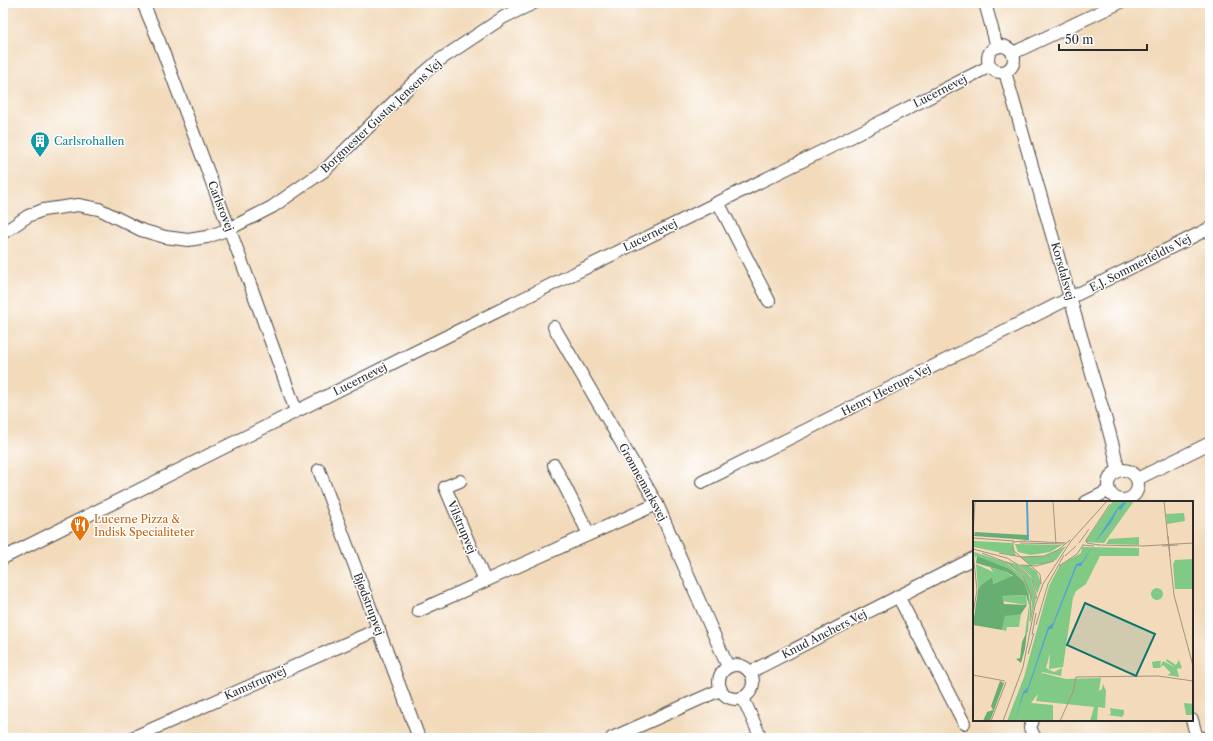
<svg xmlns="http://www.w3.org/2000/svg" width="1213" height="741" font-family="'Libre Caslon Text',serif">
<style>
.lines{fill:none;stroke-linecap:round;stroke-linejoin:round}
.minor-casing{stroke:#494541;stroke-width:14}
.minor{stroke:#fff;stroke-width:12}
.labels{text-anchor:middle;dominant-baseline:central;stroke-width:3;stroke-linejoin:round;paint-order:stroke}
.street-label{font-size:11px;fill:#2b2b2b;stroke:#fff}
.culture-label{font-size:11px;fill:#0d838f;stroke:#fff;text-anchor:start}
.food-label{font-size:11px;fill:#c56008;stroke:#fff;text-anchor:start}
.inset-river{fill:none;stroke:#55a4cf;stroke-width:2}
.inset-road{fill:none;stroke:#a29481;stroke-width:1}
.view{fill:#0f766e;fill-opacity:0.15;stroke:#0f766e;stroke-width:2}
.inset-edge{fill:none;stroke:#2b2b2b;stroke-width:2}
</style>
<rect width="100%" height="100%" fill="#fff"/>
<filter id="ink" filterUnits="userSpaceOnUse"><feTurbulence type="fractalNoise" baseFrequency=".025" numOctaves="2"/><feDisplacementMap in="SourceGraphic" scale="8" xChannelSelector="R" yChannelSelector="G"/><feConvolveMatrix kernelMatrix="1 2 1 2 8 2 1 2 1" color-interpolation-filters="sRGB"/></filter>
<filter id="wash" filterUnits="userSpaceOnUse"><feTurbulence type="fractalNoise" baseFrequency=".012" numOctaves="4" result="noise"/><feDisplacementMap in="SourceGraphic" scale="16" xChannelSelector="R" yChannelSelector="G"/><feGaussianBlur stdDeviation="0.9" result="paint"/><feColorMatrix in="noise" values="0 0 0 0 0 0 0 0 0 0 0 0 0 0 0 0 0 1.4 0 .05"/><feComposite in="paint" operator="in"/></filter>
<g filter="url(#wash)">
<rect width="100%" height="100%" fill="#f2dabb"/>
</g>
<g filter="url(#ink)">
<g class="lines">
<defs>
<g id="minor">
<polyline points="143,3 159,41 250,284 296,411"/>
<polyline points="985,3 997,47"/>
<circle cx="1001" cy="59" r="13"/>
<polyline points="1013,53 1119,3"/>
<path d="M1005,72C1033,168 1061,264 1088,360C1098,397 1112,433 1118,470"/>
<polyline points="718,202 769,301"/>
<polyline points="3,233 28,216 43,210 78,205 99,209 141,230 165,237 188,240 207,237 229,229 272,207 325,170 416,80 438,61 504,17 534,3"/>
<polyline points="554,327 657,504 728,667"/>
<polyline points="554,465 589,534"/>
<circle cx="1123" cy="485" r="15"/>
<polyline points="319,470 419,738"/>
<polyline points="1137,479 1210,443"/>
<polyline points="460,481 445,487 485,581"/>
<polyline points="702,482 1210,228"/>
<polyline points="1086,502 1108,491"/>
<polyline points="3,558 421,349 865,130 990,66"/>
<polyline points="898,596 964,723"/>
<polyline points="418,611 657,504"/>
<circle cx="736" cy="682" r="17"/>
<polyline points="750,672 974,558"/>
<polyline points="743,698 761,738"/>
<polyline points="1033,720 1030,728 1035,738"/>
<polyline points="1192,720 1197,738"/>
<polyline points="132,738 379,629"/>
<polyline points="612,738 720,690"/>
<polyline points="1205,738 1210,736"/>
</g>
</defs>
<use href="#minor" class="minor-casing"/>
<use href="#minor" class="minor"/>
</g>
</g>
<defs>
<symbol id="building-pin" viewBox="-11 -11 22 30"><path d="M0 17L-7.5 6A9.5 9.5 0 1 1 7.5 6Z" fill="#0f9aa8" stroke="#fff"/><path d="M-4-6H4V6H1V3H-1V6H-4ZM-2.5-4.3h1.7v1.8h-1.7ZM.8-4.3h1.7v1.8H.8ZM-2.5-1h1.7V.8h-1.7ZM.8-1h1.7V.8H.8Z" fill="#fff"/></symbol>
<symbol id="restaurant-pin" viewBox="-11 -11 22 30"><path d="M0 17L-7.5 6A9.5 9.5 0 1 1 7.5 6Z" fill="#e8710a" stroke="#fff"/><path d="M-5-6h1v4h1v-4h1v4h1v-4h1v5L-1.5 .5V6h-2V.5L-5-1ZM5-6V6H3V1.5H1.5Q1.5-4 5-6Z" fill="#fff"/></symbol>
</defs>
<g fill-rule="evenodd">
<use href="#building-pin" x="29" y="130" width="22" height="30"/>
<use href="#restaurant-pin" x="69" y="514" width="22" height="30"/>
</g>
<g class="labels">
<g class="street-label">
<text transform="translate(940 91) rotate(-27)">Lucernevej</text>
<text transform="translate(381 116) rotate(-43)">Borgmester Gustav Jensens Vej</text>
<text transform="translate(221 206) rotate(69)">Carlsrovej</text>
<text transform="translate(650 235) rotate(-26)">Lucernevej</text>
<text transform="translate(1140 263) rotate(-27)">E.J. Sommerfeldts Vej</text>
<text transform="translate(1063 271) rotate(74)">Korsdalsvej</text>
<text transform="translate(360 379) rotate(-27)">Lucernevej</text>
<text transform="translate(886 390) rotate(-27)">Henry Heerups Vej</text>
<text transform="translate(643 482) rotate(61)">Grønnemarksvej</text>
<text transform="translate(462 527) rotate(67)">Vilstrupvej</text>
<text transform="translate(369 604) rotate(69)">Bjødstrupvej</text>
<text transform="translate(824 634) rotate(-27)">Knud Anchers Vej</text>
<text transform="translate(255 683) rotate(-24)">Kamstrupvej</text>
</g>
<g class="culture-label">
<text x="54" y="141">Carlsrohallen</text>
</g>
<g class="food-label">
<text x="94" y="519">Lucerne Pizza &amp;<tspan x="94" dy="13">Indisk Specialiteter</tspan></text>
</g>
</g>
<g transform="translate(973 501)">
<rect width="220" height="220" fill="#f2dabb"/>
<path d="M140,0H161L131,42L112,41ZM211,12L212,20L194,23L193,13ZM166,36V44L133,43L136,38ZM1,40L39,42L43,55L1,46ZM42,43L89,44L77,51L58,54L45,51ZM93,45L83,59L72,63L57,64L47,56L72,55ZM109,46L166,47V55H127L113,83L103,90L100,97L90,166L76,168L77,152L73,167L81,171L89,167L88,175L69,171L67,182L69,172L93,178L128,177L126,190L129,188L130,183L133,190L132,207L125,206L124,220H117L121,206L63,200L65,193L58,202L80,204V220H34L51,176L76,85L87,64L108,52ZM1,51L32,61L49,75L55,86L57,101L55,131L52,133L56,104L51,81L37,68L3,55L2,58ZM220,58V88H202L200,63L202,59ZM31,60L44,63L58,78L63,97L57,125L59,101L50,74ZM3,63L20,71L17,66L34,71L40,76L19,83V76L8,84L5,89ZM47,64L56,65L64,71L68,82L64,93L58,76ZM178 93a6 6 0 1 1 12 0a6 6 0 1 1-12 0ZM53,94L54,104L28,100L29,95ZM38,113H48L46,126H34L33,130L29,129L32,115ZM194,158L203,164L206,159L209,167L204,168L206,176L194,174L198,172L190,164L187,167H180L179,161L184,160H188L187,166L190,160L203,167L193,160ZM211,202L220,203V214H213ZM137,207L151,209V213L149,216L135,214L138,213Z" fill="#81ca86"/>
<path d="M2,31L54,34V39L1,35ZM4,55L37,68L51,81L55,93L56,104L53,94L29,95L31,103L54,104L48,113L32,115L29,129L0,124L5,89L8,84L19,76L20,83L40,75L34,71L3,62ZM54,130L52,148L48,162L43,158L47,157L49,141ZM27,180L31,182L17,220H10L14,211L20,209L18,205Z" fill="#68ae73"/>
<path d="M152,0H154L148,9L145,8L138,22L122,41L145,6ZM119,46L108,65H104L79,128H76L54,192H51L42,220L50,191L55,186L75,126L80,122L103,63L109,61Z" fill="#55a4cf"/>
<path class="inset-river" d="M54,0L55,39"/>
<path class="inset-road" d="M80,0L83,43M191,0L201,94L220,165M195,35L197,55M0,36L2,0M0,37L41,40M51,40L93,42M52,40L40,41V49L67,73L68,83M47,42L91,43M106,42L116,28M109,44L121,45M125,44L170,45L220,42M126,44L114,42L113,39L137,3M189,45L205,44M0,48L34,57L47,65L59,79L64,98M0,51L4,89L0,113M9,52L35,62L50,75L58,95L57,120M26,52L49,56L71,55L85,49L97,39M92,55L103,45M47,64L63,65L81,60M86,65L104,53L110,44M63,124L75,83L91,54M59,134L63,112M55,153L61,132M0,174L32,180M18,220L33,181M30,220L50,166L62,105L70,83L98,40L134,0M87,220L100,191L103,176L185,175L220,180"/>
<path class="view" d="M112,102L182,133L163,175L94,144Z"/>
<rect width="220" height="220" class="inset-edge"/>
</g>
<rect width="1213" height="741" fill="none" stroke="#fff" stroke-width="16"/>
<path d="M1059 44v6h88v-6" fill="none" stroke="#2b2b2b" stroke-width="2"/>
<text x="1065" y="44" font-size="12" fill="#2b2b2b" stroke="#ffffff" stroke-width="3" paint-order="stroke">50 m</text>
</svg>
